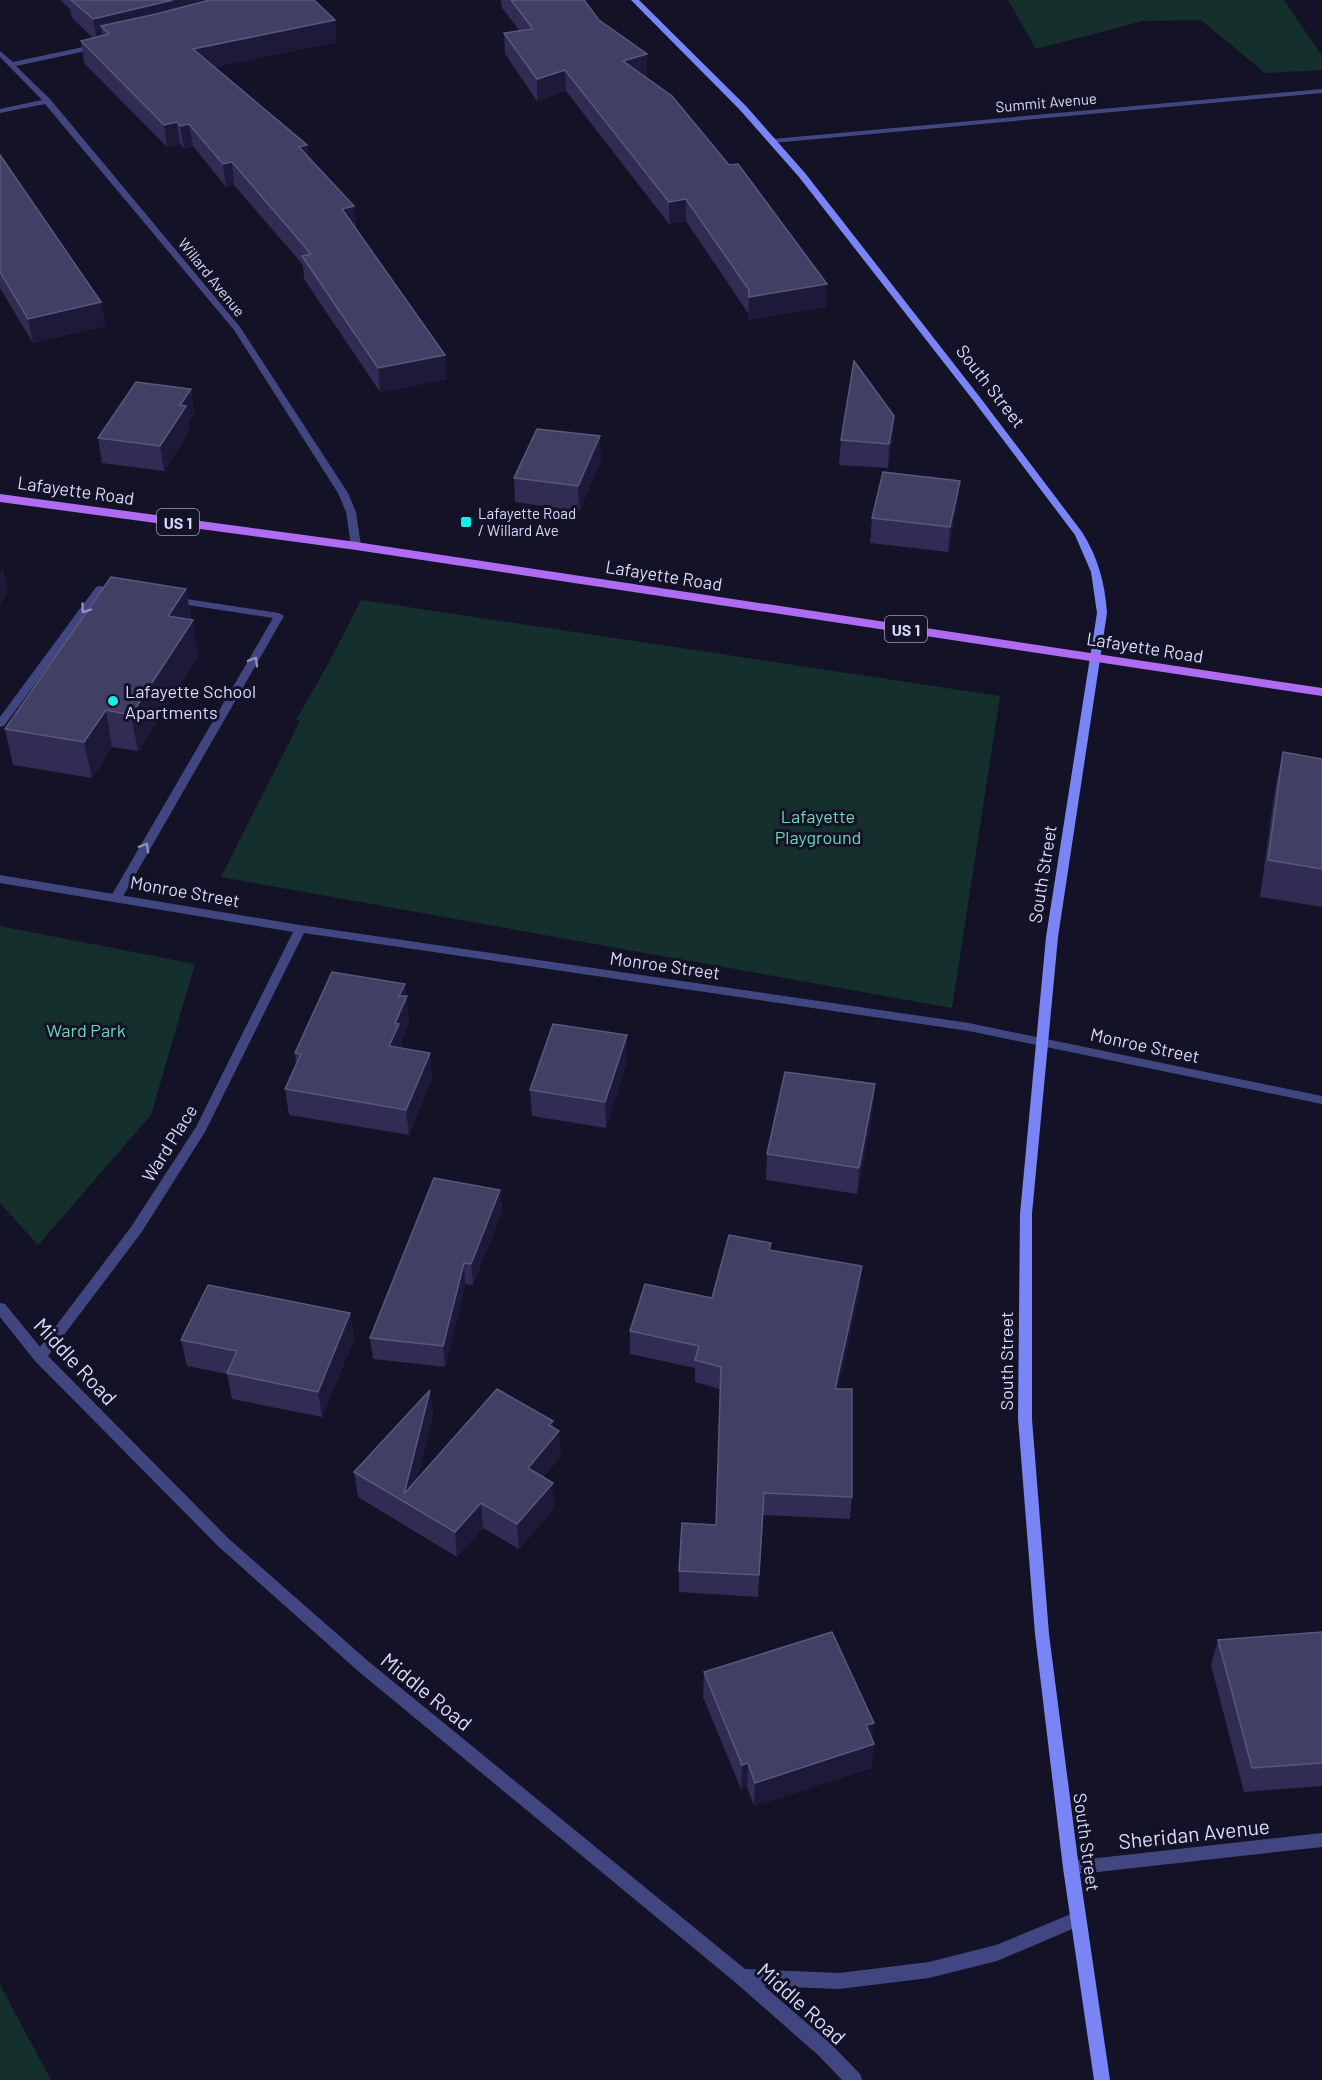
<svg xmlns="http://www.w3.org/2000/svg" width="1322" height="2080" font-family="Barlow,sans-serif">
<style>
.green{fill:#15302c}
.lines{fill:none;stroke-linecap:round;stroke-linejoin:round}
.lane{fill:#414681;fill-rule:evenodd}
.street{fill:#414681;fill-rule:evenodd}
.secondary{fill:#7985f4;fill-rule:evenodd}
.primary{fill:#b06bf3;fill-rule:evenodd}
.wall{fill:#302c53}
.shaded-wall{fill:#1d1a39}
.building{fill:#423f65;stroke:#5a577d;stroke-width:1.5}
.oneway{stroke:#8e90be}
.poi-dot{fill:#17ece8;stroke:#131226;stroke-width:2}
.labels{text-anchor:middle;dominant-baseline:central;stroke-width:6;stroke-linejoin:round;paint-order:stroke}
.far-street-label{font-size:15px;fill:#dadafc;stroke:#131226}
.far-poi-label{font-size:15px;fill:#dadafc;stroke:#131226;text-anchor:start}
.shield{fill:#131226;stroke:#9e9ebc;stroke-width:1.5}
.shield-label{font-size:16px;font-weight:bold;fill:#dadafc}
.street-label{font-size:18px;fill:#dadafc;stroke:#131226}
.poi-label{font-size:18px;fill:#dadafc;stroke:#131226;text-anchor:start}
.park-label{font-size:18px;fill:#6cd7b0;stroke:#131226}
.near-street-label{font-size:21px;fill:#dadafc;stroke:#131226}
</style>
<rect width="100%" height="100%" fill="#131226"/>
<g class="green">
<polygon points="1008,0 1284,0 1322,56 1322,70 1265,73 1201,20 1143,21 1036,49"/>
<polygon points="361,600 1000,696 952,1008 221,877 300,721 296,720 327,666"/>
<polygon points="0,926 195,964 151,1115 38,1245 0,1203"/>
<polygon points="0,1985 51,2080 0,2080"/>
</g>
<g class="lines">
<g class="lane">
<polygon points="100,586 121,590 122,592 117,595 103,592 4,726 0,727 0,717 96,587"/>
<polygon points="173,597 279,613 284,616 122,898 116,902 110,898 273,618 169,602 168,600"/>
</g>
<g class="street">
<polygon points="97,44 100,44 100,48 16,66 50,99 240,327 348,493 356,512 361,546 359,548 353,548 351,546 346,512 338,493 234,330 45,104 0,113 0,109 42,100 0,57 0,51 13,62"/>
<polygon points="1322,89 1322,93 773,143 769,141 773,139"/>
<polygon points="0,875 300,925 969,1023 1322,1096 1322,1104 969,1031 304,933 205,1132 141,1233 48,1356 229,1539 368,1661 745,1969 839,1973 929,1962 996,1945 1078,1911 1084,1914 1086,1919 1084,1924 997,1961 929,1978 839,1989 764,1986 831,2044 860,2074 862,2080 842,2080 819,2056 736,1983 358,1671 219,1547 35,1361 0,1317 0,1303 5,1304 40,1347 131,1227 196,1127 293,932 0,883"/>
<polygon points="1322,1833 1322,1847 1071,1875 1065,1873 1063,1868 1065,1863 1071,1861"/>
</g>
<path class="secondary" d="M631,0H639L746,106L805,173L979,396L1082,532C1098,557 1105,583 1107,613L1058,937L1032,1214V1419L1049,1634L1079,1868L1110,2080H1094L1063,1868L1035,1634L1018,1419L1020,1214L1046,937L1097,613L1091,572L1075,535L973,400L799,177L740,110Z"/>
<polygon class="primary" points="0,494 356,542 1322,688 1322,696 356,550 0,502"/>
</g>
<g class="wall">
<polygon points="60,0 314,0 337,42 214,67 307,145 308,156 354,206 356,228 447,379 380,392 304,279 303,265 234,185 226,187 193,146 184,149 180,144 167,147 84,63 81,41 93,38 72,18 70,9"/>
<polygon points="501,0 584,0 599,20 647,75 645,76 826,307 748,320 748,313 686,221 669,224 566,91 537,101 505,54 504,33 519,30 502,8"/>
<polygon points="0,155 101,302 105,326 33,343 0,288"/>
<polygon points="191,389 194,413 188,423 189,431 164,471 102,463 98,438"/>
<polygon points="894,416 892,440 888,468 839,465 841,440"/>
<polygon points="601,461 579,511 515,502 514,478"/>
<polygon points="957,505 948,552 870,543 872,518"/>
<polygon points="186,589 198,656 138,751 112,747 92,778 13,765 5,729"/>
<polygon points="1283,752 1322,759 1322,907 1260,897 1275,789"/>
<polygon points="406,996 409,1022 401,1042 402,1049 430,1053 432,1079 409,1135 289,1115 285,1089 296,1065 295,1053"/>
<polygon points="627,1061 606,1128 532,1116 530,1090"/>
<polygon points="873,1110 857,1194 766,1180 767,1154"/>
<polygon points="500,1190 502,1211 473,1285 465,1284 445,1367 373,1359 370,1338"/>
<polygon points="771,1250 860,1288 838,1389 852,1497 850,1519 763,1515 758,1597 679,1592 679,1571 716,1525 720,1389 695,1382 695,1368 630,1354 630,1331 712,1298"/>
<polygon points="350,1313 354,1339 322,1417 232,1399 227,1374 187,1366 181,1340"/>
<polygon points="430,1390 433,1415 417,1479 553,1428 561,1456 543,1477 554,1508 519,1549 483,1528 457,1557 358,1497 354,1472"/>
<polygon points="1322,1632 1322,1786 1244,1792 1211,1665 1218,1640"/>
<polygon points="704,1672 874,1723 872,1740 874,1744 871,1768 754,1806 747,1787 741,1789 703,1697"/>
</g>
<g class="shaded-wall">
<polygon points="173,0 264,0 109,34 101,26 103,40 97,41 93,19"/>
<polygon points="335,20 337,42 196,71 193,49"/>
<polygon points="647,54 647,75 624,82 623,61"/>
<polygon points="565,70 566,91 537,101 537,79"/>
<polygon points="177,122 180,144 167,147 164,125"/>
<polygon points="189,124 193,146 184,149 180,126"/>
<polygon points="307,145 309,168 299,147"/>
<polygon points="232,162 234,185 226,187 223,164"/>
<polygon points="686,199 686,221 669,224 669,202"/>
<polygon points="354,206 356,229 342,209"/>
<polygon points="827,284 826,307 748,320 749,297"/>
<polygon points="101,302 105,326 33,343 28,319"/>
<polygon points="445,355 447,379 380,392 378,368"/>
<polygon points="191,389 194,413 188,423 189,431 164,471 160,446 180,405"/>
<polygon points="894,416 892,440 888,468 889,444"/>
<polygon points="600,436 601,461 579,511 578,486"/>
<polygon points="960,481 957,505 948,552 950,527"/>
<polygon points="3,567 8,592 0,604 0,572"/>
<polygon points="186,589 191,622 193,620 198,656 138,751 131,715 168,616"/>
<polygon points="106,710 112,747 92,778 84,742"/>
<polygon points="405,984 409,1022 401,1042 402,1050 389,1046 395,1023 399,996"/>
<polygon points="627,1035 627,1061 606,1128 605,1102"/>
<polygon points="430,1053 432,1079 409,1135 406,1110"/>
<polygon points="875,1084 873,1110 857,1194 859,1168"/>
<polygon points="500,1190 502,1211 473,1285 471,1264"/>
<polygon points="464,1263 465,1284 445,1367 443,1346"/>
<polygon points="862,1266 860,1288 834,1411 835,1389"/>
<polygon points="350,1313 354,1339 322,1417 318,1392"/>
<polygon points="430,1390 433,1415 411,1506 404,1494"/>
<polygon points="553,1421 554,1437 559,1431 561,1456 529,1493 528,1468 549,1425"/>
<polygon points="553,1483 554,1508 519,1549 517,1524"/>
<polygon points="481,1503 483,1528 457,1557 455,1532"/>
<polygon points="874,1723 872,1744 874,1744 871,1768 754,1806 755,1783 866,1725"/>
<polygon points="748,1763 747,1787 741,1789 742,1765"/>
</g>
<g class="building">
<polygon points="71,0 173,0 93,19"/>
<polygon points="210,0 314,0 335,20 193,49 307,145 299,147 354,206 342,209 445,355 378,368 302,256 311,254 232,162 223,164 189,124 180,126 177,122 164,125 81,41 109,34 101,26 156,14"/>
<polygon points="511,0 584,0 599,20 647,54 623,61 672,96 729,165 738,164 827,284 749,297 749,290 686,199 669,202 565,70 537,79 504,33 533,29"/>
<polygon points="0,155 101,302 28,319 0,272"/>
<polygon points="854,361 894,416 889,444 841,440"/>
<polygon points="136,382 191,389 180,405 186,406 160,446 98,438"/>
<polygon points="537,429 600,436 578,486 514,478"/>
<polygon points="883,472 960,481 950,527 872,518"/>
<polygon points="111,577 186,589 168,616 193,620 131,715 106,710 84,742 5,729"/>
<polygon points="1283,752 1322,759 1322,869 1268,860"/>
<polygon points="332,972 405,984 399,996 407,996 395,1023 399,1024 389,1046 430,1053 406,1110 285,1089 301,1054 295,1053"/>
<polygon points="553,1024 627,1035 605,1102 530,1090"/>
<polygon points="785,1072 875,1084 859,1168 767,1154"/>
<polygon points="434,1178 500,1190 471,1264 464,1263 443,1346 370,1338"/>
<polygon points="729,1235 771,1243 769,1250 862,1266 835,1389 852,1389 852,1497 764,1493 759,1575 679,1571 682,1523 716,1525 721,1367 695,1360 699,1346 630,1331 645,1284 712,1298"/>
<polygon points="208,1285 350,1313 318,1392 227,1373 237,1351 181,1340"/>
<polygon points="497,1389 553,1421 549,1425 559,1431 528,1468 553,1483 517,1524 481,1503 455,1532 354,1472 430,1390 404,1494"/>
<polygon points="832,1632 874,1723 866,1725 874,1744 755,1783 748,1763 742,1765 704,1672"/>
<polygon points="1322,1632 1322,1763 1252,1768 1218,1640"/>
</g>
<defs><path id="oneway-chevron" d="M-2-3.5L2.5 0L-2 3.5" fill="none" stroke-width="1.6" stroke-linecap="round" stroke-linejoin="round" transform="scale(1.5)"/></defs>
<g class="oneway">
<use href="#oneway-chevron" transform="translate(85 609) rotate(126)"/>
<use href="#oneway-chevron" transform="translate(254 661) rotate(-60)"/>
<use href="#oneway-chevron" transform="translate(145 847) rotate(-60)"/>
</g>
<g class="poi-dot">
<rect x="460" y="516" width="12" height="12" rx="3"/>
<circle cx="113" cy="701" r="6"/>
</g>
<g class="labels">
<g class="far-street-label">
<text transform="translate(1046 102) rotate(-5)">Summit Avenue</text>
<text transform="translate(212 277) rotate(51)">Willard Avenue</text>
</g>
<g class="far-poi-label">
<text x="478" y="513">Lafayette Road<tspan x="478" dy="17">/ Willard Ave</tspan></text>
</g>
<g class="shield">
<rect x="157" y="509" width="42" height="26" rx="4.5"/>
<rect x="885" y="616" width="42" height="26" rx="4.5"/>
</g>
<g class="shield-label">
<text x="178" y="522">US 1</text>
<text x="906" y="629">US 1</text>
</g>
<g class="street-label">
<text transform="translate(991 386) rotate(52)">South Street</text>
<text transform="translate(76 490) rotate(8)">Lafayette Road</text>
<text transform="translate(664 575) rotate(9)">Lafayette Road</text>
<text transform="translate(1145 647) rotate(9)">Lafayette Road</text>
<text transform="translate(1042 874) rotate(-81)">South Street</text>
<text transform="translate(185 891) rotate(10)">Monroe Street</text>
<text transform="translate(665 965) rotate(8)">Monroe Street</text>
<text transform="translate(1145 1045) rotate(12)">Monroe Street</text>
<text transform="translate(169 1143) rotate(-58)">Ward Place</text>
<text transform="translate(1006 1361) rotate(-90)">South Street</text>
<text transform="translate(1087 1842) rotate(82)">South Street</text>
</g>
<g class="poi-label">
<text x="125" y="691">Lafayette School<tspan x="125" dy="21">Apartments</tspan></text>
</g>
<g class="park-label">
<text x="818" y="816">Lafayette<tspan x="818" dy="21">Playground</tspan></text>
<text x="86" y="1030">Ward Park</text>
</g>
<g class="near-street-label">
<text transform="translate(76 1361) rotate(47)">Middle Road</text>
<text transform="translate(427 1691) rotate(39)">Middle Road</text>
<text transform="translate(1194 1833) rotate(-6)">Sheridan Avenue</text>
<text transform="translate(802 2003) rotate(42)">Middle Road</text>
</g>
</g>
</svg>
